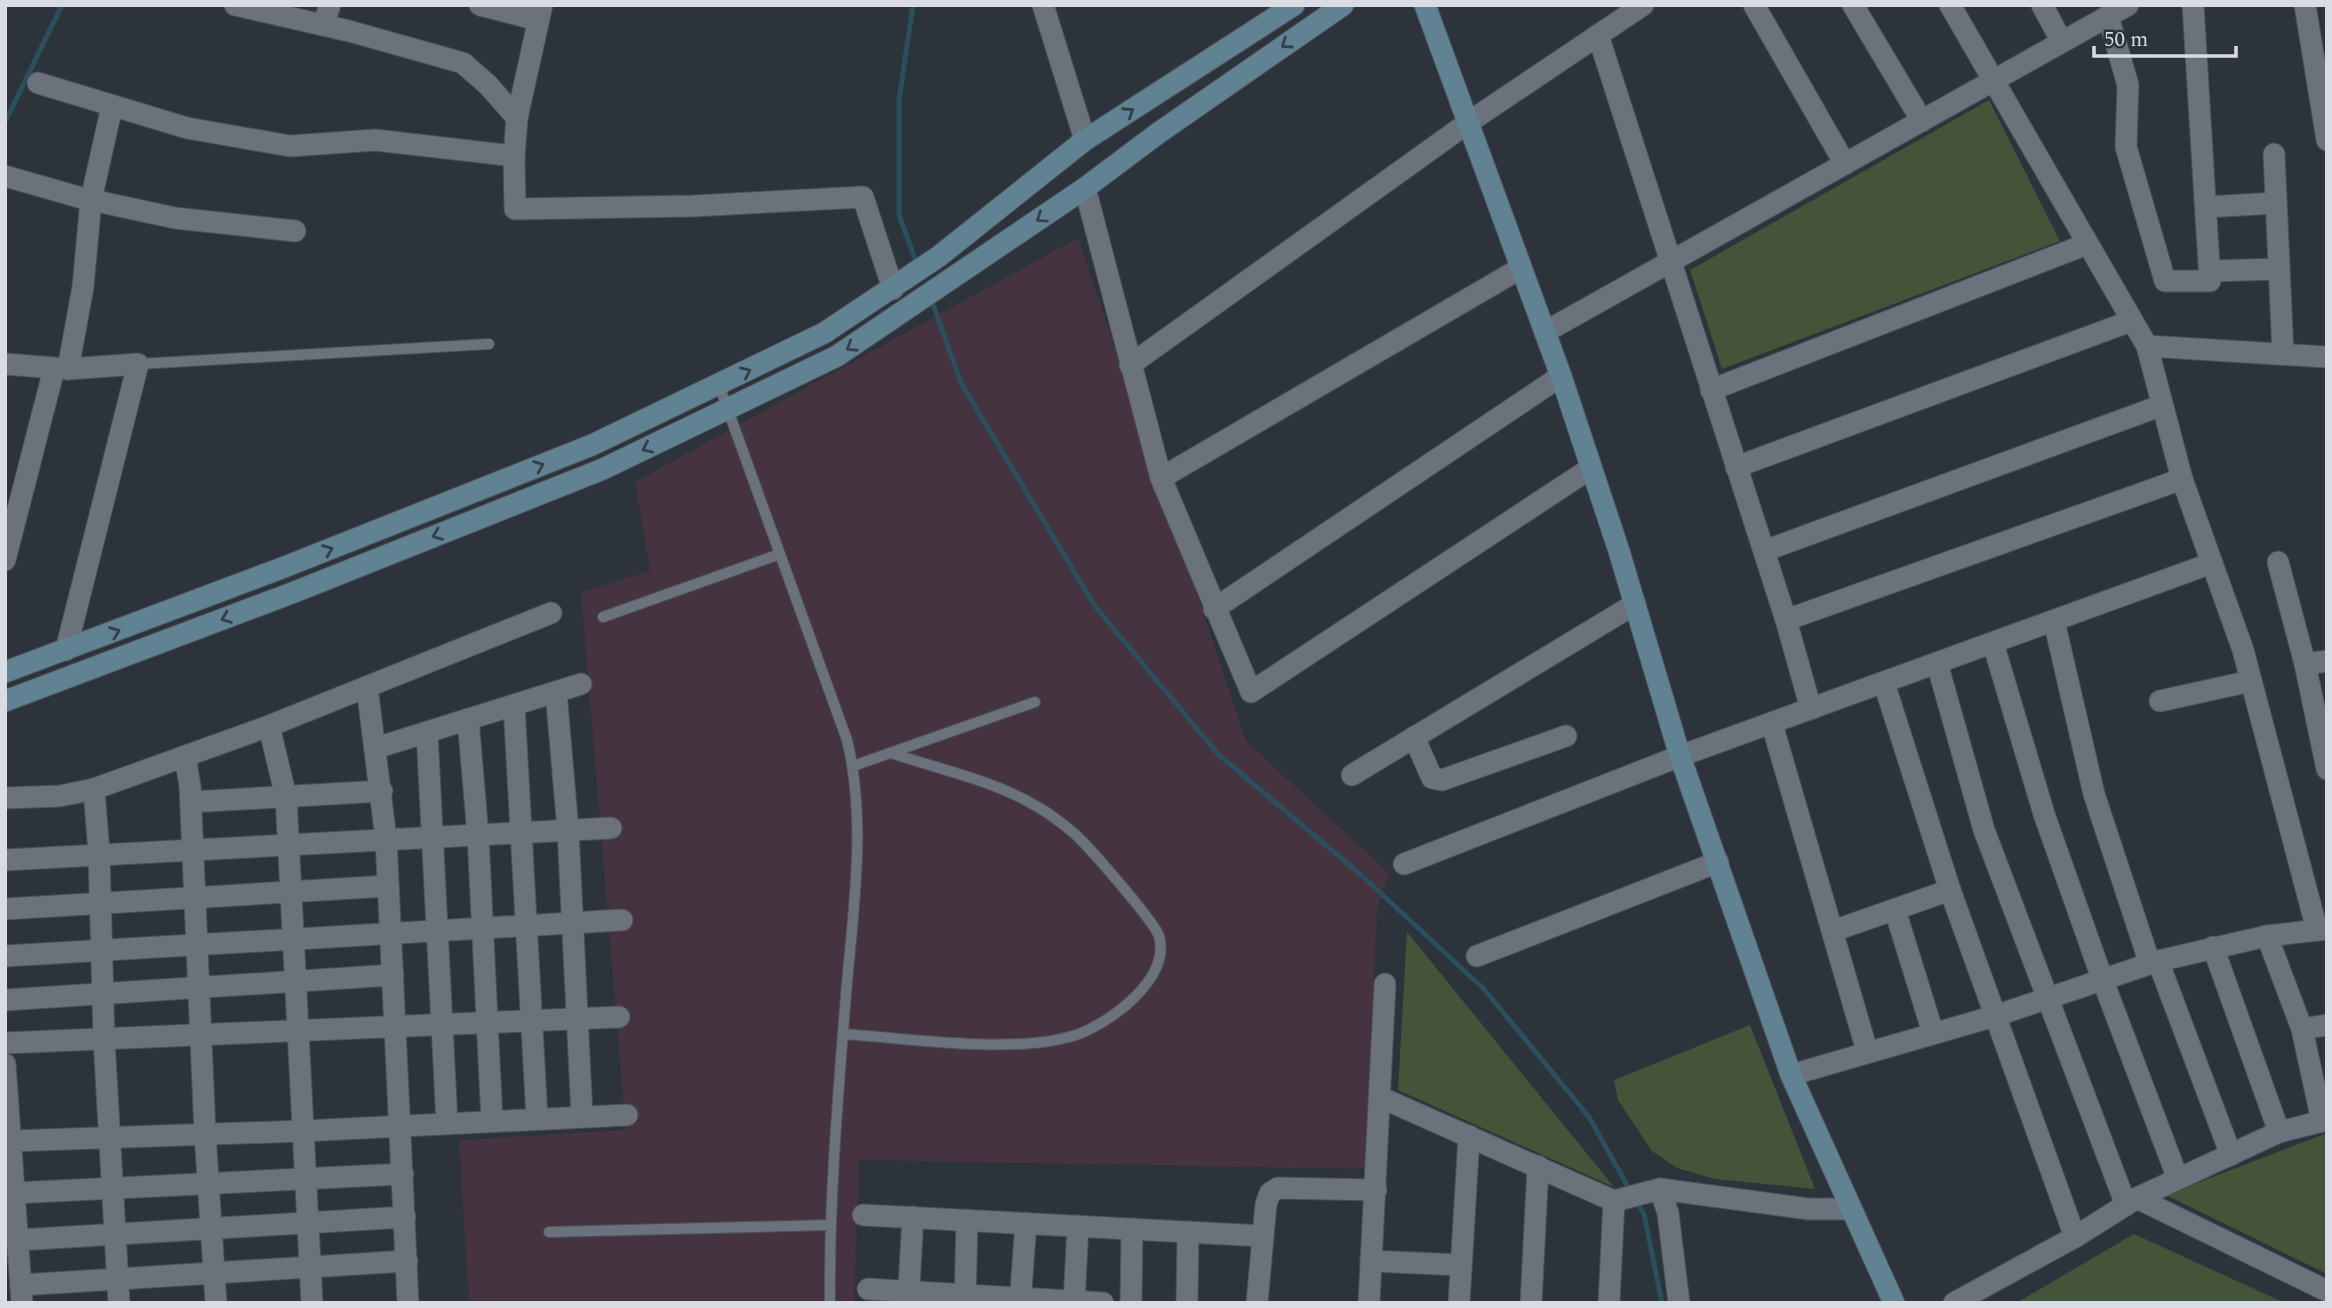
<svg xmlns="http://www.w3.org/2000/svg" width="2332" height="1308" font-family="Spectral,serif">
<style>
.education{fill:#453440}
.green{fill:#445438}
.lines{fill:none;stroke-linecap:round;stroke-linejoin:round}
.stream{stroke:#2c4f5f;stroke-width:5}
.lane-casing{stroke:#4c5158;stroke-width:12}
.street-casing{stroke:#4c5158;stroke-width:23}
.secondary-casing{stroke:#4c5158;stroke-width:23}
.lane{stroke:#6b727c;stroke-width:10}
.street{stroke:#6b727c;stroke-width:21}
.secondary{stroke:#608293;stroke-width:21}
.oneway{stroke:#343f48}
</style>
<rect width="100%" height="100%" fill="#2c333b"/>
<polygon class="education" points="1078,238 1246,741 1389,873 1377,909 1366,1169 859,1160 854,1303 469,1303 459,1140 626,1130 581,592 650,571 635,482"/>
<g class="green">
<polygon points="1989,100 2060,241 1722,369 1690,270"/>
<polygon points="1407,932 1614,1187 1398,1090"/>
<polygon points="1750,1025 1815,1189 1715,1179 1677,1168 1652,1151 1618,1100 1614,1080"/>
<polygon points="2327,1133 2327,1274 2166,1195"/>
<polygon points="2134,1234 2285,1303 2016,1303"/>
</g>
<g class="lines">
<g class="stream">
<polyline points="913,5 899,100 899,215 917,264"/>
<polyline points="5,122 62,5"/>
<polyline points="931,299 962,385 1094,605 1218,754 1360,874 1484,989 1589,1117 1631,1192"/>
<polyline points="1636,1201 1644,1214 1662,1303"/>
</g>
<defs>
<g id="lane">
<polyline points="138,364 489,344"/>
<path d="M719,385L847,740C867,822 853,911 846,994C838,1097 829,1199 830,1303"/>
<polyline points="603,617 780,554"/>
<polyline points="853,766 1035,702"/>
<path d="M843,1034C908,1038 1015,1055 1076,1035C1110,1023 1171,979 1159,936C1154,921 1089,847 1075,834C1063,824 1049,813 1036,806C993,780 938,769 891,753"/>
<polyline points="549,1232 829,1225"/>
</g>
<g id="street">
<polyline points="235,5 349,31 463,63 488,85 517,118 514,156 515,209 693,206 863,197 893,289"/>
<polyline points="480,5 538,20"/>
<polyline points="1043,5 1085,140"/>
<polyline points="1754,5 1845,164"/>
<polyline points="1853,5 1922,121"/>
<polyline points="1950,5 2147,346 2182,479 2243,650 2317,930"/>
<polyline points="2042,5 2062,42"/>
<polyline points="2305,5 2327,140"/>
<polyline points="2108,16 2128,85 2126,147 2165,281 2210,281 2193,5"/>
<polyline points="323,25 330,5"/>
<polyline points="1598,35 1786,620 1811,709"/>
<polyline points="38,83 187,128 290,146 375,140 514,156"/>
<polyline points="517,118 542,5"/>
<polyline points="2274,154 2283,354"/>
<polyline points="5,176 82,198 175,218 295,231"/>
<polyline points="1085,188 1161,478 1251,692 1591,468"/>
<polyline points="2206,207 2276,203"/>
<polyline points="2210,271 2279,269"/>
<polyline points="1545,332 2128,5"/>
<polyline points="2147,346 2327,357"/>
<polyline points="5,364 68,369 138,364 66,650"/>
<polyline points="1130,365 1469,122 1643,5"/>
<polyline points="68,369 83,287 91,200 112,106"/>
<polyline points="1711,390 2087,244"/>
<polyline points="1736,467 2131,321"/>
<polyline points="1161,478 1521,268"/>
<polyline points="1764,551 2160,406"/>
<polyline points="5,560 54,369"/>
<polyline points="2278,562 2305,664 2327,769"/>
<polyline points="1214,609 1561,376"/>
<polyline points="1786,620 2182,479"/>
<polyline points="2054,621 2094,794 2150,964"/>
<polyline points="1993,643 2044,814 2103,981 2178,1179"/>
<polyline points="1937,663 1984,830 2126,1205"/>
<polyline points="2305,664 2327,661"/>
<polyline points="1884,683 1950,890 2075,1237"/>
<polyline points="367,687 386,839 408,1303"/>
<polyline points="556,692 568,830 582,1116"/>
<polyline points="2160,701 2251,681"/>
<polyline points="514,705 537,1118"/>
<polyline points="468,719 478,835 492,1121"/>
<polyline points="1772,724 1867,1051"/>
<polyline points="269,726 286,797 312,1303"/>
<polyline points="427,732 447,1123"/>
<polyline points="1414,737 1432,778 1442,780 1566,736"/>
<polyline points="376,748 581,684"/>
<polyline points="185,756 190,786 205,1133 216,1303"/>
<polyline points="1352,775 1635,604"/>
<polyline points="94,789 99,853 104,1039 119,1303"/>
<polyline points="5,798 60,796 94,789 269,726 551,613"/>
<polyline points="191,802 382,791"/>
<polyline points="5,860 611,828"/>
<polyline points="1404,864 1680,756 2212,563"/>
<polyline points="5,909 388,886"/>
<polyline points="1895,910 1933,1033"/>
<polyline points="1833,931 1950,890"/>
<polyline points="2267,936 2302,1029 2322,1121"/>
<polyline points="2213,947 2279,1132"/>
<polyline points="5,956 622,920"/>
<polyline points="1477,956 1718,862"/>
<polyline points="2158,961 2231,1155"/>
<polyline points="5,1000 393,975"/>
<polyline points="2302,1029 2327,1025"/>
<polyline points="5,1043 619,1017"/>
<polyline points="5,1064 22,1303"/>
<polyline points="1791,1075 1995,1016 2158,961 2267,936 2327,929"/>
<polyline points="1382,1098 1614,1201 1660,1189 1809,1209 1849,1209"/>
<polyline points="11,1141 303,1131 627,1115"/>
<polyline points="1660,1189 1668,1213 1679,1303"/>
<polyline points="14,1193 403,1174"/>
<polyline points="2137,1198 2327,1291"/>
<polyline points="863,1215 1263,1236"/>
<polyline points="18,1240 405,1217"/>
<polyline points="1371,1261 1461,1265"/>
<polyline points="21,1285 407,1261"/>
<polyline points="868,1289 1103,1303"/>
<polyline points="908,1303 913,1217"/>
<polyline points="965,1303 967,1220"/>
<polyline points="1020,1303 1026,1223"/>
<polyline points="1074,1303 1078,1226"/>
<polyline points="1131,1303 1132,1229"/>
<polyline points="1187,1303 1188,1232"/>
<polyline points="1257,1303 1266,1204 1270,1193 1278,1188 1376,1190"/>
<polyline points="1369,1303 1385,984"/>
<polyline points="1459,1303 1469,1136"/>
<polyline points="1531,1303 1538,1166"/>
<polyline points="1609,1303 1614,1201"/>
<polyline points="1954,1303 2075,1237 2137,1198 2279,1132 2327,1120"/>
</g>
<g id="secondary">
<polyline points="1425,5 1561,376 1619,551 1680,756 1791,1075 1894,1303"/>
<polyline points="5,672 282,568 592,445 824,333 938,257 1085,140 1294,5"/>
<polyline points="5,701 292,593 603,469 837,356 1085,188 1157,134 1343,5"/>
</g>
</defs>
<use href="#lane" class="lane-casing"/>
<use href="#street" class="street-casing"/>
<use href="#secondary" class="secondary-casing"/>
<use href="#lane" class="lane"/>
<use href="#street" class="street"/>
<use href="#secondary" class="secondary"/>
</g>
<defs><path id="oneway-chevron" d="M-2-3.5L2.5 0L-2 3.5" fill="none" stroke-width="1.6" stroke-linecap="round" stroke-linejoin="round" transform="scale(1.75)"/></defs>
<g class="oneway">
<use href="#oneway-chevron" transform="translate(1286 44) rotate(145)"/>
<use href="#oneway-chevron" transform="translate(1129 112) rotate(-33)"/>
<use href="#oneway-chevron" transform="translate(1041 218) rotate(146)"/>
<use href="#oneway-chevron" transform="translate(851 347) rotate(147)"/>
<use href="#oneway-chevron" transform="translate(746 372) rotate(-25)"/>
<use href="#oneway-chevron" transform="translate(647 448) rotate(155)"/>
<use href="#oneway-chevron" transform="translate(539 466) rotate(-22)"/>
<use href="#oneway-chevron" transform="translate(437 535) rotate(158)"/>
<use href="#oneway-chevron" transform="translate(328 550) rotate(-22)"/>
<use href="#oneway-chevron" transform="translate(226 618) rotate(159)"/>
<use href="#oneway-chevron" transform="translate(115 632) rotate(-21)"/>
</g>
<rect width="2332" height="1308" fill="none" stroke="#d9dde3" stroke-width="14"/>
<path d="M2094 46v10h142v-10" fill="none" stroke="#d9dde3" stroke-width="3.5"/>
<text x="2104" y="46" font-size="21" fill="#d9dde3" stroke="#2c333b" stroke-width="5" paint-order="stroke">50 m</text>
</svg>
